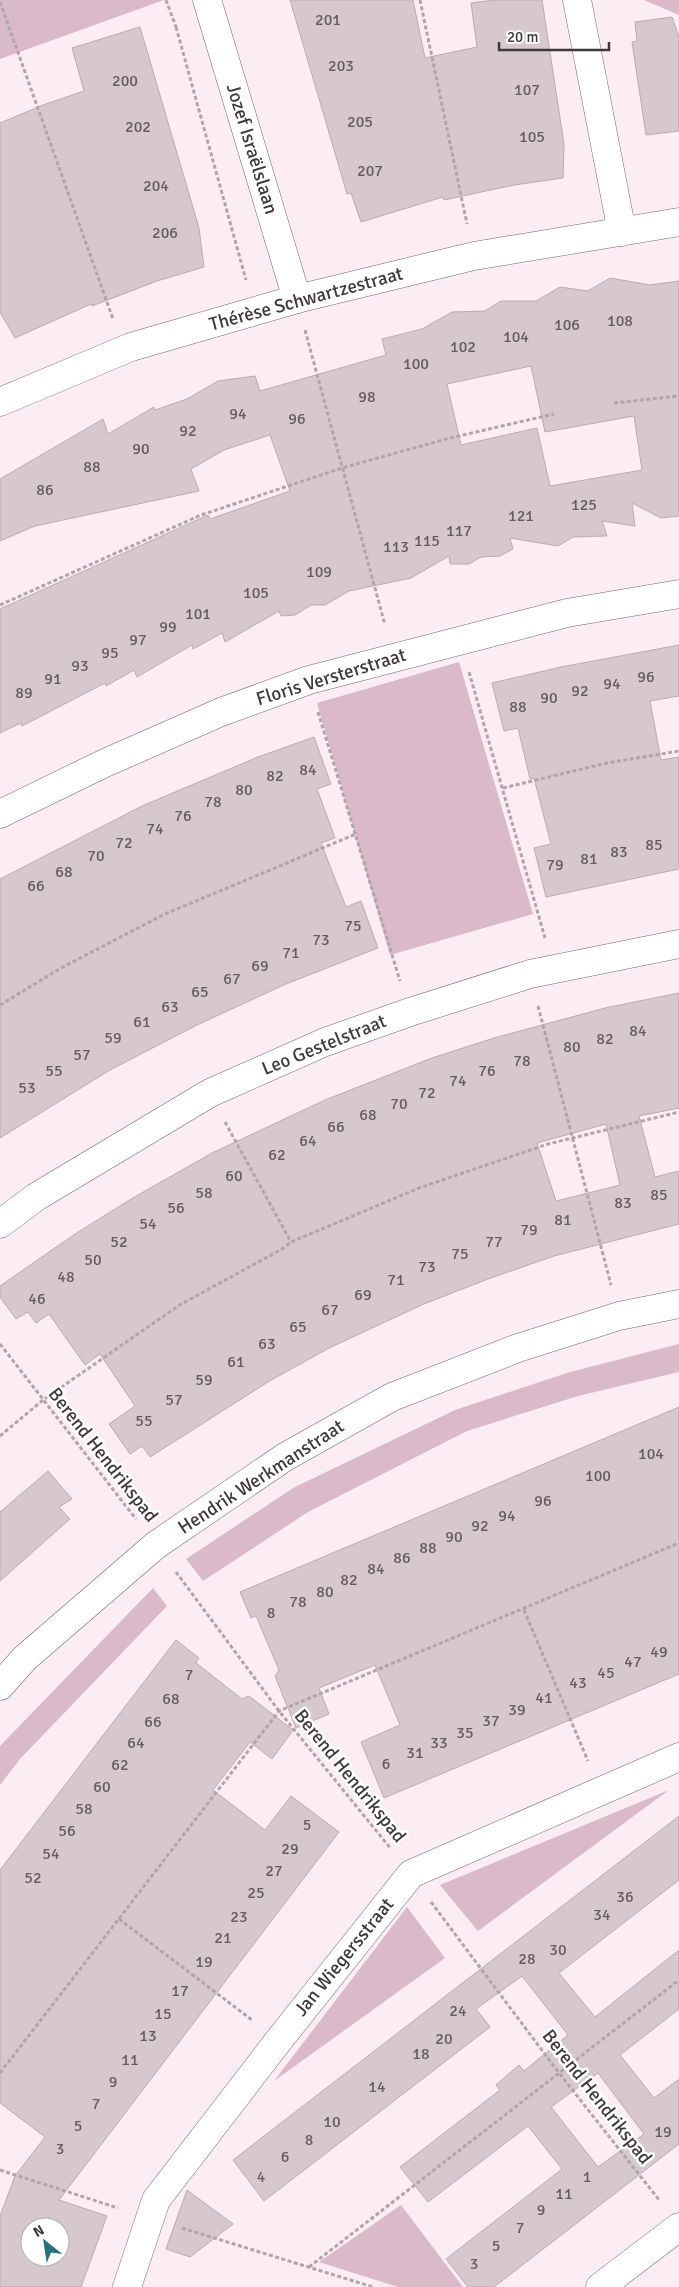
<svg xmlns="http://www.w3.org/2000/svg" width="679" height="2287" font-family="Signika,sans-serif">
<style>
.green{fill:#dab9c9}
.building{fill:#d7c8cf;stroke:#baabb2;fill-rule:evenodd}
.lines{fill:none;stroke-linecap:round;stroke-linejoin:round}
.minor-casing{stroke:#73656c;stroke-width:29}
.path{stroke:#b1a5aa;stroke-width:3;stroke-dasharray:4 2.5;stroke-linecap:butt}
.minor{stroke:#fff;stroke-width:28}
.labels{text-anchor:middle;dominant-baseline:central;stroke-width:5;stroke-linejoin:round;paint-order:stroke}
.number-label{font-size:16px;fill:#645c5f}
.street-label{font-size:19px;fill:#3e383a;stroke:#fff}
</style>
<rect width="100%" height="100%" fill="#fcedf4"/>
<g class="green">
<polygon points="0,0 164,0 0,59"/>
<polygon points="644,0 679,0 679,15"/>
<polygon points="459,662 533,914 390,955 317,703"/>
<polygon points="679,1344 679,1372 578,1396 467,1431 308,1512 203,1581 186,1559 293,1488 455,1410 570,1372"/>
<polygon points="153,1588 167,1606 20,1759 0,1785 0,1746"/>
<polygon points="669,1790 478,1931 440,1885"/>
<polygon points="407,1907 445,1958 274,2081"/>
<polygon points="401,2205 463,2287 398,2287 319,2262"/>
</g>
<g class="building">
<polygon points="290,0 413,0 425,58 477,47 471,3 494,0 542,0 564,144 563,178 514,185 444,200 443,197 361,222 351,193 347,194"/>
<polygon points="672,17 679,37 679,131 646,135 632,42 637,41 635,22"/>
<polygon points="140,27 199,228 204,267 157,281 92,306 91,304 15,338 0,312 0,123 43,105 84,91 72,48"/>
<path d="M610,278L650,285L679,281V516L661,518L632,503L635,526L602,521L607,536L573,537L558,546L510,538L513,549L500,556L481,557L469,564H450L449,556L411,578L349,591L325,605H311L295,615L281,616L279,611L225,642L222,633L193,649L192,645L137,677L134,670L106,686L105,683L22,726L21,723L0,733V609L208,515L210,519L290,491L270,435L224,450L191,469L199,491L35,526L0,541V479L103,419L108,434L154,407L155,410L187,399L218,381L255,376L260,391L386,355L382,339L422,329L452,312L485,311L501,301H536L560,287L588,291ZM531,366L545,432L634,416L642,470L550,486L537,428L461,445L447,384Z"/>
<polygon points="679,645 679,696 650,701 661,760 679,757 679,869 546,897 534,848 551,844 534,778 530,779 518,728 504,731 492,683 561,667"/>
<polygon points="314,737 331,784 317,789 335,838 321,843 346,907 361,901 378,948 286,984 197,1025 110,1070 0,1138 0,879 142,806 258,757"/>
<path d="M679,993V1108L639,1116L655,1177L679,1171V1224L554,1256L488,1279L424,1304L329,1348L268,1382L150,1457L142,1446L130,1454L109,1424L135,1406L100,1354L85,1365L49,1314L36,1323L28,1312L16,1319L0,1297V1286L75,1234L131,1199L212,1153L325,1100L432,1058L494,1038L605,1008ZM606,1124L620,1185L556,1201L537,1143Z"/>
<polygon points="679,1407 679,1674 384,1798 361,1742 400,1725 375,1665 319,1688 329,1714 296,1728 275,1676 279,1670 256,1616 251,1618 240,1592"/>
<polygon points="48,1471 72,1499 59,1507 70,1519 0,1581 0,1512"/>
<path d="M176,1640L199,1658L196,1663L242,1699L249,1696L293,1730L272,1759L250,1742L213,1790L265,1830L291,1796L339,1832L59,2200L107,2216L81,2287H0V2216L15,2176L45,2137L0,2103V1870ZM30,2227H60V2257H30Z"/>
<path d="M679,1816V1880L559,1973L595,2017L679,1950V2009L620,2055L654,2098L679,2079V2144L494,2287H468L446,2259L562,2169L528,2126L428,2202L400,2167L500,2090L496,2085L519,2065L524,2071L568,2035L522,1976L476,2009L490,2027L264,2201L233,2160ZM598,2073L644,2134L598,2167L551,2107Z"/>
<polygon points="187,2190 233,2224 190,2257 166,2249"/>
</g>
<g class="lines">
<defs>
<g id="minor">
<polyline points="207,0 297,299"/>
<polyline points="577,0 622,232"/>
<polyline points="0,402 131,347 297,299 474,256 679,222"/>
<polyline points="0,814 105,763 221,712 309,680 567,613 679,594"/>
<polyline points="0,1224 36,1197 210,1093 325,1042 410,1012 530,974 679,944"/>
<polyline points="0,1686 25,1658 156,1545 285,1457 392,1397 518,1348 619,1316 679,1304"/>
<polyline points="127,2287 156,2200 279,2040 411,1874 679,1757"/>
<polyline points="600,2287 679,2227"/>
</g>
</defs>
<use href="#minor" class="minor-casing"/>
<g class="path">
<polyline points="166,0 176,27 178,27"/>
<polyline points="420,0 467,224"/>
<polyline points="0,2 113,319"/>
<polyline points="176,27 246,280"/>
<polyline points="305,330 385,625"/>
<polyline points="614,403 679,396"/>
<polyline points="0,605 201,515 342,468 450,438 554,414"/>
<polyline points="469,672 545,938"/>
<polyline points="318,712 400,981"/>
<polyline points="503,788 607,763 679,751"/>
<polyline points="0,1005 61,968 165,914 356,834"/>
<polyline points="538,1006 611,1285"/>
<polyline points="225,1122 291,1242"/>
<polyline points="0,1344 136,1519"/>
<polyline points="0,1436 43,1400 178,1306 282,1249 291,1242 419,1188 548,1144 679,1112"/>
<polyline points="176,1572 279,1711 391,1849"/>
<polyline points="524,1610 588,1761"/>
<polyline points="431,1902 559,2073 660,2201"/>
<polyline points="119,1919 252,2020"/>
<polyline points="0,2073 279,1711 679,1543"/>
<polyline points="0,2170 118,2208"/>
<polyline points="182,2228 373,2287"/>
<polyline points="309,2267 679,1980"/>
</g>
<use href="#minor" class="minor"/>
</g>
<g class="labels">
<g class="number-label">
<text x="328" y="20">201</text>
<text x="341" y="66">203</text>
<text x="125" y="81">200</text>
<text x="527" y="90">107</text>
<text x="360" y="122">205</text>
<text x="138" y="127">202</text>
<text x="532" y="137">105</text>
<text x="370" y="171">207</text>
<text x="156" y="186">204</text>
<text x="165" y="233">206</text>
<text x="620" y="321">108</text>
<text x="567" y="325">106</text>
<text x="516" y="337">104</text>
<text x="463" y="347">102</text>
<text x="416" y="364">100</text>
<text x="367" y="397">98</text>
<text x="238" y="414">94</text>
<text x="297" y="419">96</text>
<text x="188" y="431">92</text>
<text x="141" y="449">90</text>
<text x="92" y="467">88</text>
<text x="45" y="490">86</text>
<text x="584" y="505">125</text>
<text x="521" y="516">121</text>
<text x="459" y="531">117</text>
<text x="427" y="541">115</text>
<text x="396" y="547">113</text>
<text x="319" y="572">109</text>
<text x="256" y="593">105</text>
<text x="198" y="614">101</text>
<text x="168" y="627">99</text>
<text x="138" y="640">97</text>
<text x="110" y="653">95</text>
<text x="80" y="666">93</text>
<text x="646" y="677">96</text>
<text x="53" y="679">91</text>
<text x="612" y="684">94</text>
<text x="580" y="691">92</text>
<text x="24" y="693">89</text>
<text x="549" y="698">90</text>
<text x="518" y="707">88</text>
<text x="308" y="770">84</text>
<text x="275" y="776">82</text>
<text x="244" y="790">80</text>
<text x="213" y="802">78</text>
<text x="183" y="816">76</text>
<text x="155" y="829">74</text>
<text x="124" y="843">72</text>
<text x="654" y="845">85</text>
<text x="619" y="852">83</text>
<text x="96" y="856">70</text>
<text x="589" y="859">81</text>
<text x="555" y="865">79</text>
<text x="64" y="872">68</text>
<text x="36" y="886">66</text>
<text x="353" y="926">75</text>
<text x="321" y="940">73</text>
<text x="291" y="953">71</text>
<text x="260" y="966">69</text>
<text x="232" y="979">67</text>
<text x="200" y="992">65</text>
<text x="170" y="1007">63</text>
<text x="142" y="1022">61</text>
<text x="638" y="1031">84</text>
<text x="113" y="1038">59</text>
<text x="605" y="1039">82</text>
<text x="572" y="1047">80</text>
<text x="82" y="1055">57</text>
<text x="522" y="1061">78</text>
<text x="54" y="1071">55</text>
<text x="487" y="1071">76</text>
<text x="458" y="1081">74</text>
<text x="27" y="1088">53</text>
<text x="427" y="1093">72</text>
<text x="399" y="1104">70</text>
<text x="368" y="1115">68</text>
<text x="336" y="1127">66</text>
<text x="308" y="1141">64</text>
<text x="277" y="1155">62</text>
<text x="234" y="1176">60</text>
<text x="204" y="1193">58</text>
<text x="659" y="1195">85</text>
<text x="623" y="1203">83</text>
<text x="176" y="1208">56</text>
<text x="563" y="1220">81</text>
<text x="148" y="1224">54</text>
<text x="529" y="1230">79</text>
<text x="119" y="1242">52</text>
<text x="494" y="1242">77</text>
<text x="460" y="1254">75</text>
<text x="93" y="1260">50</text>
<text x="427" y="1267">73</text>
<text x="66" y="1277">48</text>
<text x="396" y="1280">71</text>
<text x="363" y="1295">69</text>
<text x="37" y="1299">46</text>
<text x="330" y="1310">67</text>
<text x="298" y="1327">65</text>
<text x="267" y="1344">63</text>
<text x="236" y="1362">61</text>
<text x="204" y="1380">59</text>
<text x="174" y="1400">57</text>
<text x="144" y="1421">55</text>
<text x="651" y="1454">104</text>
<text x="598" y="1476">100</text>
<text x="543" y="1501">96</text>
<text x="507" y="1516">94</text>
<text x="480" y="1526">92</text>
<text x="454" y="1537">90</text>
<text x="428" y="1548">88</text>
<text x="402" y="1558">86</text>
<text x="376" y="1569">84</text>
<text x="349" y="1580">82</text>
<text x="325" y="1592">80</text>
<text x="298" y="1602">78</text>
<text x="271" y="1613">8</text>
<text x="659" y="1652">49</text>
<text x="633" y="1662">47</text>
<text x="606" y="1673">45</text>
<text x="189" y="1675">7</text>
<text x="578" y="1683">43</text>
<text x="544" y="1698">41</text>
<text x="171" y="1699">68</text>
<text x="517" y="1710">39</text>
<text x="491" y="1721">37</text>
<text x="153" y="1722">66</text>
<text x="465" y="1733">35</text>
<text x="136" y="1743">64</text>
<text x="439" y="1743">33</text>
<text x="415" y="1753">31</text>
<text x="386" y="1764">6</text>
<text x="120" y="1765">62</text>
<text x="102" y="1787">60</text>
<text x="84" y="1809">58</text>
<text x="307" y="1825">5</text>
<text x="67" y="1831">56</text>
<text x="290" y="1849">29</text>
<text x="51" y="1854">54</text>
<text x="274" y="1871">27</text>
<text x="33" y="1878">52</text>
<text x="256" y="1893">25</text>
<text x="625" y="1897">36</text>
<text x="602" y="1915">34</text>
<text x="239" y="1917">23</text>
<text x="223" y="1938">21</text>
<text x="558" y="1950">30</text>
<text x="527" y="1959">28</text>
<text x="204" y="1962">19</text>
<text x="180" y="1991">17</text>
<text x="458" y="2011">24</text>
<text x="163" y="2014">15</text>
<text x="148" y="2036">13</text>
<text x="444" y="2039">20</text>
<text x="421" y="2054">18</text>
<text x="130" y="2060">11</text>
<text x="113" y="2082">9</text>
<text x="377" y="2087">14</text>
<text x="96" y="2104">7</text>
<text x="332" y="2122">10</text>
<text x="78" y="2126">5</text>
<text x="663" y="2132">19</text>
<text x="309" y="2140">8</text>
<text x="60" y="2149">3</text>
<text x="285" y="2157">6</text>
<text x="261" y="2177">4</text>
<text x="587" y="2177">1</text>
<text x="564" y="2194">11</text>
<text x="541" y="2210">9</text>
<text x="520" y="2228">7</text>
<text x="496" y="2246">5</text>
<text x="474" y="2264">3</text>
</g>
<g class="street-label">
<text transform="translate(252 149) rotate(73)">Jozef Israëlslaan</text>
<text transform="translate(306 299) rotate(-15)">Thérèse Schwartzestraat</text>
<text transform="translate(331 677) rotate(-17)">Floris Versterstraat</text>
<text transform="translate(324 1045) rotate(-22)">Leo Gestelstraat</text>
<text transform="translate(103 1455) rotate(52)">Berend Hendrikspad</text>
<text transform="translate(261 1477) rotate(-33)">Hendrik Werkmanstraat</text>
<text transform="translate(350 1776) rotate(51)">Berend Hendrikspad</text>
<text transform="translate(344 1957) rotate(-51)">Jan Wiegersstraat</text>
<text transform="translate(597 2097) rotate(52)">Berend Hendrikspad</text>
</g>
</g>
<g transform="translate(45 2242) rotate(330)"><circle r="24" fill="#ffffff" stroke="#b2afb0"/>
<path d="M0-4L9 19L0 12L-9 19Z" fill="#29707c"/>
<text y="-8" font-size="14" font-weight="bold" text-anchor="middle" fill="#3e383a">N</text>
</g>
<path d="M499 42v8h110v-8" fill="none" stroke="#3e383a" stroke-width="2.5"/>
<text x="507" y="42" font-size="15" fill="#3e383a" stroke="#ffffff" stroke-width="4" paint-order="stroke">20 m</text>
</svg>
